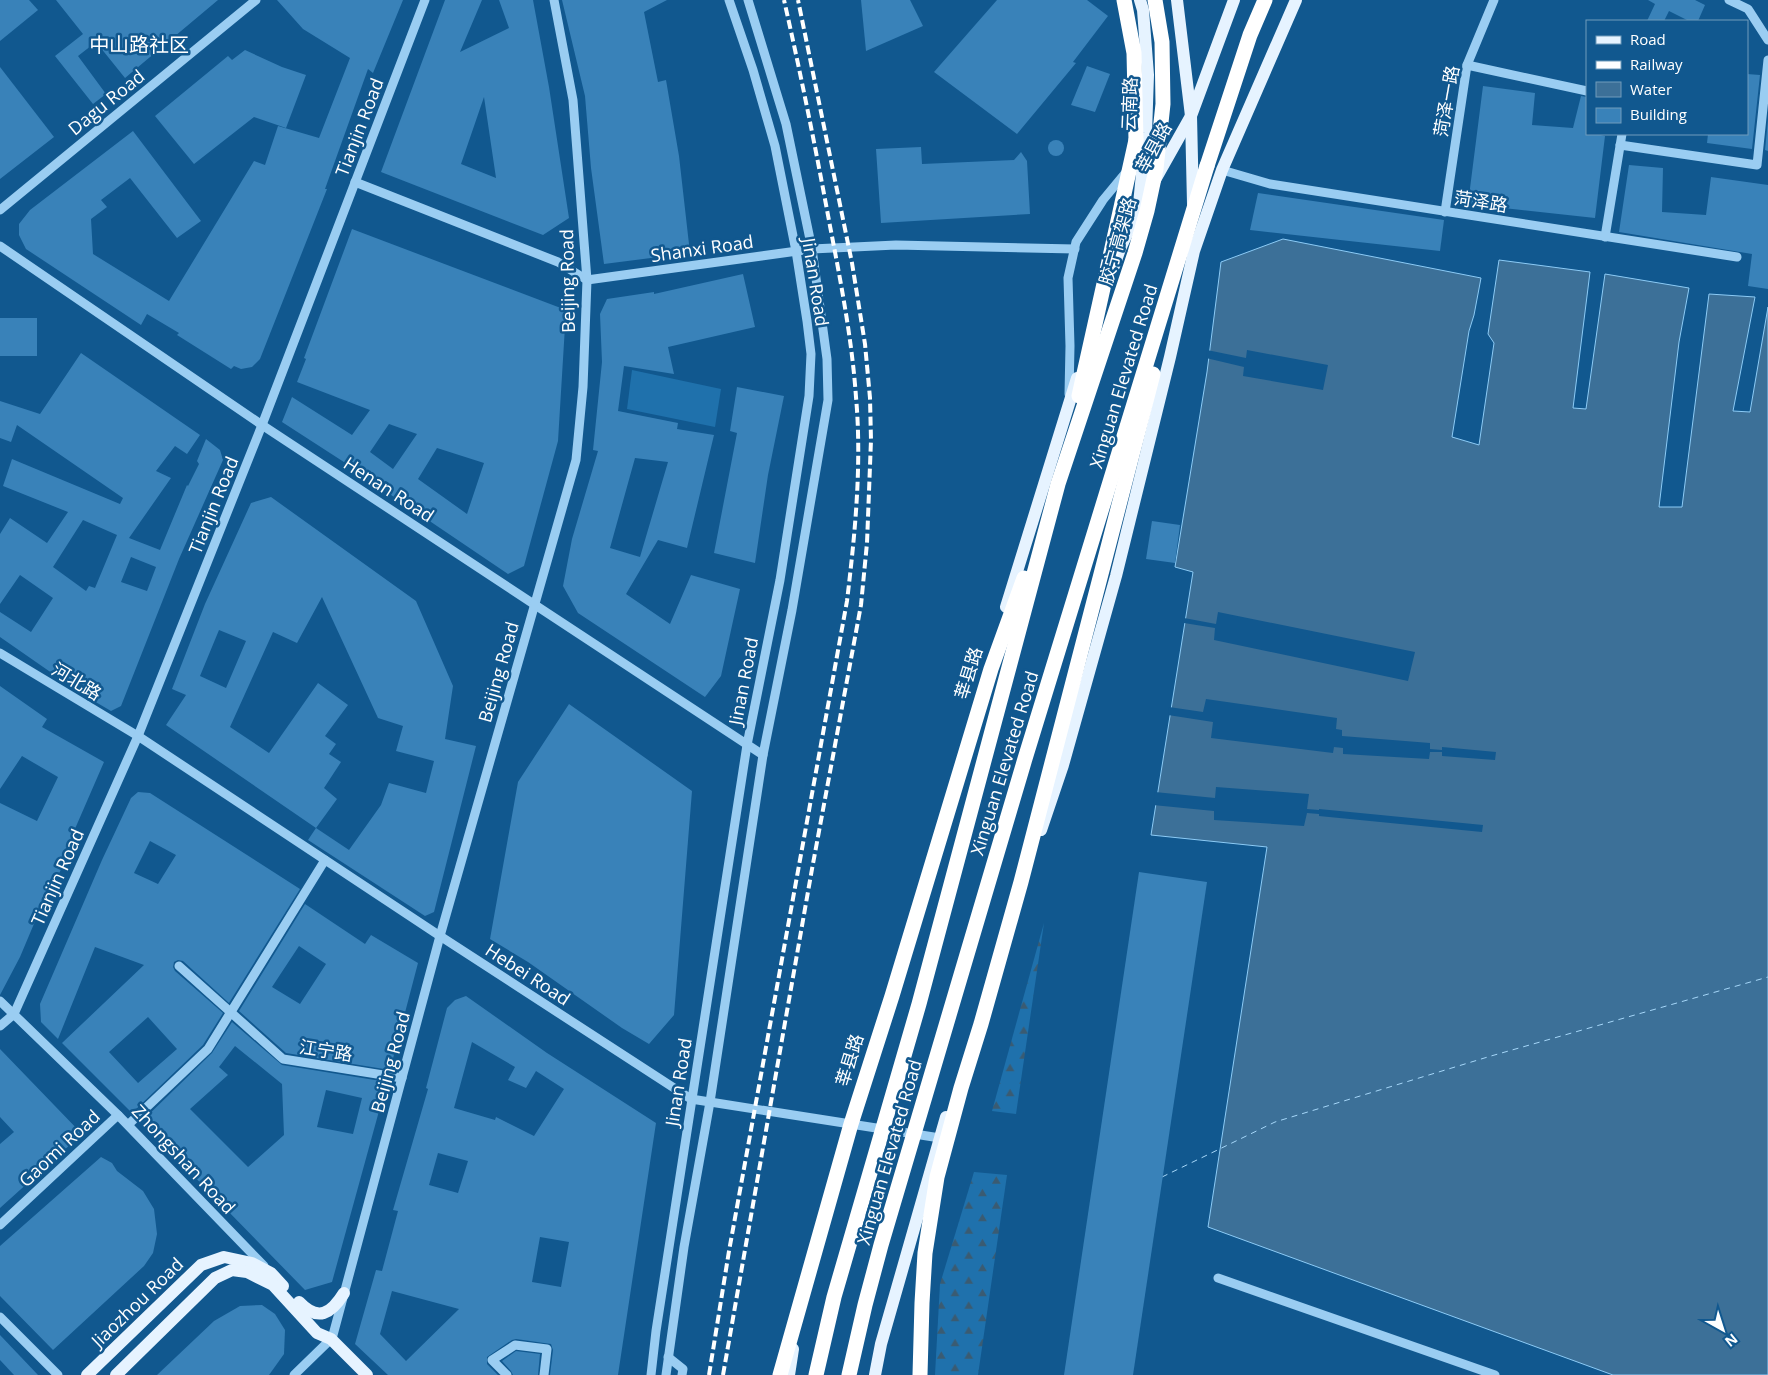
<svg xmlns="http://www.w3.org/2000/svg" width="1768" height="1375" font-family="'Open Sans','Noto Sans SC',sans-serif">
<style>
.forest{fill:url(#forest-firs)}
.pitch{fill:#1f71ac}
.water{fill:#3c7098;stroke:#8ccbf6}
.pier{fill:#11588f}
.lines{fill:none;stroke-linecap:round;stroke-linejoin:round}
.ferry{stroke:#a6d7f9;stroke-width:1;stroke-dasharray:6 5;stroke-linecap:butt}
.building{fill:#3982b9;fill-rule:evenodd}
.minor{stroke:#9acdf2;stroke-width:9}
.major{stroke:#e6f3ff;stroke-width:12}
.highway{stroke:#fff;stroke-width:15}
.rail{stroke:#fff;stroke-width:4;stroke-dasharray:9 4;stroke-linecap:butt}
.highway-bridge{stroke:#fff;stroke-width:15}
.labels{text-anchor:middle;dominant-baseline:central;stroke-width:5;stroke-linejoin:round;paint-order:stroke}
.street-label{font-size:18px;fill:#fff;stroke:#11588f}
.quarter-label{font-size:20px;fill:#fff;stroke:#11588f}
</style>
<defs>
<pattern id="forest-firs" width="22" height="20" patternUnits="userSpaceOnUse" patternTransform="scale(1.25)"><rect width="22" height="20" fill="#1f71ac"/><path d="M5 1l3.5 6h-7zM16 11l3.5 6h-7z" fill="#3a5b72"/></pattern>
</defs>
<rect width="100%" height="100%" fill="#11588f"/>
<g class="forest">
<polygon points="1044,923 1016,1114 992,1111"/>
<polygon points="974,1172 1007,1175 978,1375 935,1375 940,1284"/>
</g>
<polygon class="pitch" points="632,370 721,389 715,427 627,409"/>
<polygon class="water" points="1283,239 1481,278 1474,315 1469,331 1452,437 1479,445 1494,343 1488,334 1499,260 1590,272 1573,408 1586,409 1605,274 1689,288 1679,342 1659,507 1682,507 1709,294 1755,297 1733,411 1750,412 1768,307 1768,1375 1613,1375 1208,1227 1267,847 1151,835 1193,572 1175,567 1207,372 1221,262"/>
<g class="pier">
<polygon points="1207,350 1246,358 1247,350 1328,365 1323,390 1243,376 1244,367 1206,358"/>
<polygon points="1218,612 1415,652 1408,681 1214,640 1215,628 1184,623 1184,618 1216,624"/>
<polygon points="1206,699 1337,718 1336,729 1342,730 1342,736 1430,743 1430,749 1442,750 1442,747 1496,752 1495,760 1442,756 1442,752 1430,752 1429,759 1343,754 1343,748 1334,747 1333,753 1211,738 1213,722 1168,715 1169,707 1203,712"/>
<polygon points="1216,787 1309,794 1307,809 1319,810 1319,809 1483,825 1482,832 1319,816 1319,814 1307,813 1304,826 1214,820 1214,811 1153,805 1155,792 1215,798"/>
</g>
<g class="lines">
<polyline class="ferry" points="1162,1177 1275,1122 1491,1056 1768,977"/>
</g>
<g class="building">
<polygon points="0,0 29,0 38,10 0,41"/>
<polygon points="56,0 218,0 125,78 96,42 78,56 106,94 93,104 55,56 83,34"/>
<polygon points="277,0 403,0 373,73 368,69 325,189 327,189 260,359 252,367 241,369 234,366 231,369 177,335 179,333 147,314 141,325 26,249 19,235 19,224 30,210 133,131 201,221 177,238 130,178 101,200 107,207 91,219 93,254 169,301 254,161 265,165 278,126 319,138 350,58 303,29"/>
<path d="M445,0H482L460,52L509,28L499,0H533L549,87L569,218L543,235L381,172ZM484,97L496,178L461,164Z"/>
<polygon points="562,0 667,0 644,12 658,82 666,80 679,156 690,253 604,264 591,168 585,96"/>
<polygon points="861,0 910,0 923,26 866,51"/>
<polygon points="997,0 1087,0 1108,16 1073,62 1076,63 1017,134 934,72"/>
<polygon points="1648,0 1695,0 1705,5 1698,21 1689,21 1669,11 1664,21 1647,21 1655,4"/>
<polygon points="245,50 282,67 306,75 286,128 254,117 194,164 155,116 228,56 232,60"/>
<polygon points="1087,66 1110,74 1095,112 1071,105"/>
<polygon points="0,67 54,137 0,179"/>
<polygon points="1747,74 1760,75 1752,149 1707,143 1708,134 1747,134"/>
<polygon points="1483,86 1535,93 1532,125 1573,128 1581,96 1587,97 1587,134 1596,134 1605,136 1595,218 1468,204"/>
<polygon points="1768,120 1768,151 1765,150"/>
<circle cx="1056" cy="148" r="8"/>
<polygon points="921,147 922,164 1014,160 1021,152 1027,161 1030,214 881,223 876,149"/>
<polygon points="1629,165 1663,168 1662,212 1706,215 1711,177 1768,185 1768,289 1748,286 1752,254 1619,232"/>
<polygon points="1258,193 1444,220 1440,251 1250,230"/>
<path d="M352,229L566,310L558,441L524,566L508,574L363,476L364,475L282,422L292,397L352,435L370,410L297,382L306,359L304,358ZM389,424L417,434L393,469L370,452ZM437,448L484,463L467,514L418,479Z"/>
<path d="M743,274L755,327L668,347L674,374L624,366L618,411L678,423L677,429L714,435L687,548L658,540L626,594L670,624L691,575L740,589L721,676L705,697L578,613L563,586L572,539L598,451L593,450L602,362L600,314L607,299L654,292V294ZM635,458L668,462L640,557L610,548Z"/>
<rect x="0" y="318" width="37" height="38"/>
<path d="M81,353L200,435L187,454L175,446L156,471L171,478L129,538L160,550L187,485L188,486L199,464L197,461L206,439L220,450L223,460L179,559L121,706L111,711L82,694L0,637V612L31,632L53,598L20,575L0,604V534L10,518L47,543L68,512L3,486L12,459L120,504L123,498L17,425L11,442L0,438V401L40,414ZM83,520L117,535L95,588L89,586L86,591L53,567ZM131,557L156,567L147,591L121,582Z"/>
<polygon points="737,387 784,396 768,475 755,563 714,553 737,433 730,431"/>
<path d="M271,497L416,601L453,686L445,739L476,746L434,912L425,916L308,840L316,828L166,725L186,695L172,689L205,604L251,503ZM322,597L378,718L403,726L396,751L434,761L426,793L389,783L381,805L349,850L316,828L337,799L324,788L341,762L329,754L336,744L325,736L348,705L318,683L269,753L230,727L273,632L297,643ZM219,630L246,641L226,688L200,676Z"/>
<polygon points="1152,521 1180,525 1175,563 1146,559"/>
<polygon points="0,686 47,719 42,727 104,762 71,838 75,840 46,901 44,900 20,957 0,995 0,803 37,821 58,777 22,756 0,789"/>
<polygon points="569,704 692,791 674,1015 649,1044 622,1028 528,962 490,939 518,782"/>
<path d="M138,792L150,793L300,889L229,1003L183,961L178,960L174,962L173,967L175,971L223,1013L203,1045L132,1113L62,1043L144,965L95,947L58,1039L41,1022L40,1004L102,860L131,798ZM150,841L176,855L158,884L134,873ZM148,1017L177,1049L138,1083L109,1052Z"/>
<polygon points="1139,872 1207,882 1133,1375 1064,1375"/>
<path d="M305,904L365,944L371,935L418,963L390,1070L286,1053L239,1011ZM299,946L326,964L300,1004L272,987Z"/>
<path d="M466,996L547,1053L656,1123L618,1375H550L553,1350L551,1344L516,1339L512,1340L487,1357V1364L498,1375H388L355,1344L376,1270L382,1271L398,1211L393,1210L428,1089L426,1088L447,1008L455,1000ZM472,1042L515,1067L508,1080L526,1088L536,1071L564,1089L534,1136L496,1117L495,1120L454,1108ZM438,1153L468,1161L458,1193L429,1185ZM540,1237L569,1242L561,1287L532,1282ZM392,1291L459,1309L406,1361L380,1334Z"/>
<path d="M232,1022L282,1065L387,1082L332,1282L305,1290L141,1122L212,1053ZM235,1046L282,1084L284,1135L248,1167L190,1109L228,1075L219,1067ZM326,1090L362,1098L353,1134L317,1127Z"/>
<polygon points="0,1049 82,1134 0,1208 0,1144 14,1132 0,1117"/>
<polygon points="101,1157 112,1163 117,1171 143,1191 154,1209 157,1234 153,1253 144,1266 53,1350 0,1296 0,1246"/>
<polygon points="262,1305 275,1314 285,1330 284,1354 269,1375 157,1375 214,1321 240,1306"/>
<polygon points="0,1335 38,1375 14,1375 0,1360"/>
<polygon points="516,1351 540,1354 538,1375 513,1375 511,1371 502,1361"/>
</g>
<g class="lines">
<g class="minor">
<polyline points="1729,0 1748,9 1768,40"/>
<polyline points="1467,65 1587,91"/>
<polyline points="1620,145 1757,165 1768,60"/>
<polyline points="1222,170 1270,184 1737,257"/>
<polyline points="355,182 558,262 587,280 812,249 896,245 1075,249"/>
<polyline points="0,210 256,0"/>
<polyline points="1445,212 1467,65 1494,0"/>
<polyline points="1605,237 1622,134"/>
<polyline points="0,246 262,425 763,755"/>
<polyline points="1069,394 1070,346 1068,278 1076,242 1103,200 1127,171"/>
<polyline points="0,653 138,736 440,936 691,1099 940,1138"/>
<polyline points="179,966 283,1059 402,1078"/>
<polyline points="0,1001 118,1115 264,1266"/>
<polyline points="0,1026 14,1014 138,736 262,425 425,0"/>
<polyline points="130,1123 208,1049 325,860"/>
<polyline points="0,1225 118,1115"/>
<polyline points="1218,1278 1495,1375"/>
<polyline points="0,1317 58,1375"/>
<polyline points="668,1357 683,1369 682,1375"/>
<polyline points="294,1375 331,1339 333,1335 440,936 576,460 583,387 587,280 573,100 554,0"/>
<polyline points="507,1375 492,1360 515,1345 547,1349 544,1375"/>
<polyline points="651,1375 656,1331 747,745 780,580 809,396 811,354 807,321 796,251 775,146 753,70 729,0"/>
<polyline points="666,1375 684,1247 710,1102 763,755 792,610 828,400 827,359 812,249 786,124 748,0"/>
</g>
<g class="major">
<polyline points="1177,0 1191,116 1193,204"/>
<polyline points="1139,204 1146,133 1148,75 1143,10 1140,0"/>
<polyline points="1114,266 1120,249 1138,210 1191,116 1234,0"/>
<polyline points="1006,607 1077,378"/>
<polyline points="1041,830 1063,765 1116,576 1170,357 1194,251 1222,170 1296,0"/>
<path d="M299,1302C318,1322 331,1314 344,1293"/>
<polyline points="87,1375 201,1265 224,1257 252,1263 271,1273 283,1286"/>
<polyline points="116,1375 215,1278 232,1270 247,1272 273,1285 317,1333 331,1339 367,1375"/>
<polyline points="789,1375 793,1349"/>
<polyline points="875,1375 881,1344 946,1117"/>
</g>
<g class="highway">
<polyline points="1124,0 1134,53 1136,140"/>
<polyline points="1207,166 1250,35 1265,0"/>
</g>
<g class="rail">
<path d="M709,1375L729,1251L847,601C855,534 862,465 856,397C852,340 841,283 830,226C816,150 801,75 784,0"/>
<polyline points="723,1375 812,869 861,605 867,543 871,440 870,398 865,344 852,263 798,0"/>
</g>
<g class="highway-bridge">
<polyline points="1079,396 1136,140"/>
<polyline points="780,1375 851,1124 892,996 991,669 1024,578"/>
<polyline points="816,1375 834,1297 919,1004 1058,484 1135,253 1147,211 1156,169 1163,104 1162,42 1155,0"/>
<polyline points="849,1375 865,1305 881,1245 1024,762 1207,166"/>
<polyline points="920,1375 922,1303 925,1253 937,1177 961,1088 981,1024 1021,882 1153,374"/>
</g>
</g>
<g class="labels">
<g class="street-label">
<text transform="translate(1446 101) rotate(-80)">菏泽一路</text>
<text transform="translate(106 102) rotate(-39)">Dagu Road</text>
<text transform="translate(1129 104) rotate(-88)">云南路</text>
<text transform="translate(359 127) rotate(-69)">Tianjin Road</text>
<text transform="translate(1153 147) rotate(-61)">莘县路</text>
<text transform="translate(1481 201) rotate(9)">菏泽路</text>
<text transform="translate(1117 241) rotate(-74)">胶宁高架路</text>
<text transform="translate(702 248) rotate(-8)">Shanxi Road</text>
<text transform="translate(567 281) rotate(-91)">Beijing Road</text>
<text transform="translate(816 282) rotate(81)">Jinan Road</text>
<text transform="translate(1123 376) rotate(-73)">Xinguan Elevated Road</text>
<text transform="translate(389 489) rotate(33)">Henan Road</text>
<text transform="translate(213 505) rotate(-68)">Tianjin Road</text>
<text transform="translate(498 672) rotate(-74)">Beijing Road</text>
<text transform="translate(968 673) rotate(-73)">莘县路</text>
<text transform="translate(77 681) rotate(31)">河北路</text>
<text transform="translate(743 681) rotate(-79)">Jinan Road</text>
<text transform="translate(1004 763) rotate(-73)">Xinguan Elevated Road</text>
<text transform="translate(57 877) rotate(-66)">Tianjin Road</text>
<text transform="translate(528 974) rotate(33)">Hebei Road</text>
<text transform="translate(326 1050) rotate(9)">江宁路</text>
<text transform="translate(849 1060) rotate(-73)">莘县路</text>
<text transform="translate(390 1062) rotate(-75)">Beijing Road</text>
<text transform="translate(678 1082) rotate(-81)">Jinan Road</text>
<text transform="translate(59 1148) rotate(-43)">Gaomi Road</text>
<text transform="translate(889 1152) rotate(-74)">Xinguan Elevated Road</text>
<text transform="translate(184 1159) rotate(47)">Zhongshan Road</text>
<text transform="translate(137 1302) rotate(-44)">Jiaozhou Road</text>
</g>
<g class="quarter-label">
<text x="139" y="44">中山路社区</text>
</g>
</g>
<rect x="1586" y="20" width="162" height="115" fill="#11588f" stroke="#709bbc"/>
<rect x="1596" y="36" width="25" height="8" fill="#e6f3ff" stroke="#709bbc"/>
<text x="1630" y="45" font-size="15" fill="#ffffff">Road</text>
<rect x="1596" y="61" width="25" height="8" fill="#ffffff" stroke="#709bbc"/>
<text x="1630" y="70" font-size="15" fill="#ffffff">Railway</text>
<rect x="1596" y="82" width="25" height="15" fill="#3c7098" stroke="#709bbc"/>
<text x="1630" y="95" font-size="15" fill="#ffffff">Water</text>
<rect x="1596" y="108" width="25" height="15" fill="#3982b9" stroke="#709bbc"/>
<text x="1630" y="120" font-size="15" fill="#ffffff">Building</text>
<g transform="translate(1723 1330) rotate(141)" stroke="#11588f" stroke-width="4" paint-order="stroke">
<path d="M0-4L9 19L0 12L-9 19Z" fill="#ffffff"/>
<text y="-8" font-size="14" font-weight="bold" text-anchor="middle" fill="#ffffff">N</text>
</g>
</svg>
